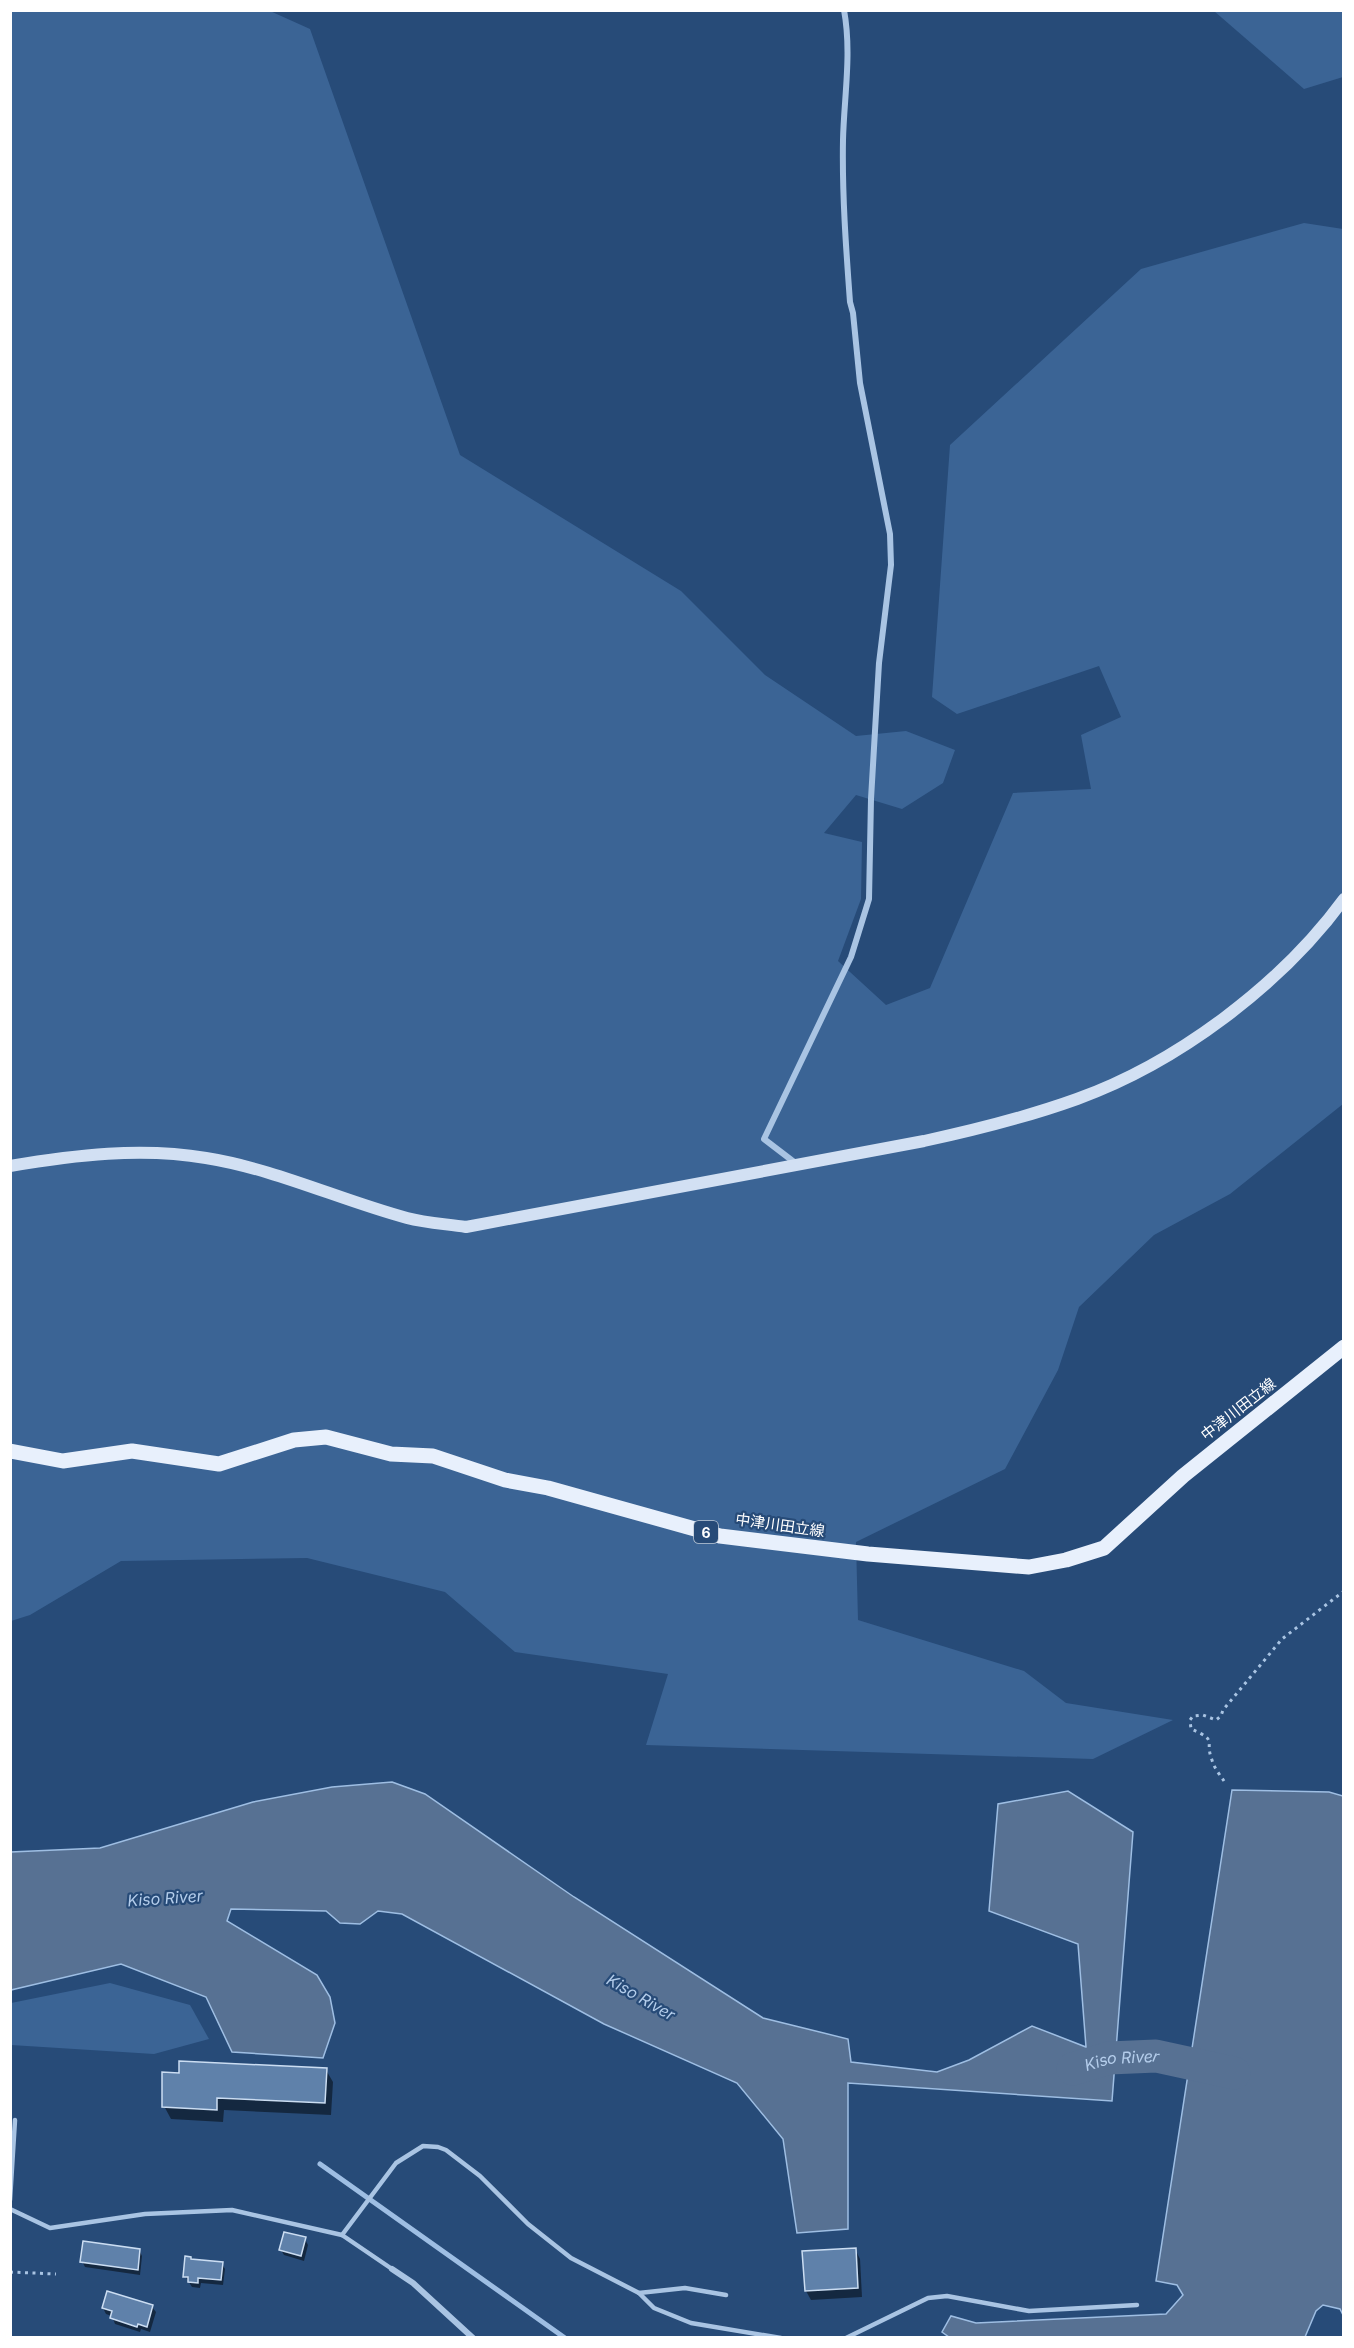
<svg xmlns="http://www.w3.org/2000/svg" width="1354" height="2348" font-family="Inter,'Noto Sans JP',sans-serif">
<style>
.green{fill:#3b6495}
.water{fill:#577193;stroke:#9ebee3;stroke-width:1.5}
.shadow{fill:#0007}
.lines{fill:none;stroke-linecap:round;stroke-linejoin:round}
.stream{stroke:#9ebee3;stroke-width:5}
.river{stroke:#577193;stroke-width:33}
.building{fill:#5f81aa;stroke:#cbddf2;stroke-width:1.5}
.path{stroke:#a9c4e3;stroke-width:3;stroke-dasharray:3 4.5;stroke-linecap:butt}
.lane{stroke:#a9c4e3;stroke-width:4.5}
.street{stroke:#a9c4e3;stroke-width:6}
.secondary{stroke:#d2e0f3;stroke-width:12}
.primary{stroke:#e8f0fc;stroke-width:15}
.labels{text-anchor:middle;dominant-baseline:central;stroke-width:4.5;stroke-linejoin:round;paint-order:stroke}
.shield{fill:#274b78;stroke:#bec9d6;stroke-width:1.5}
.shield-label{font-size:14px;font-weight:bold;fill:#fff}
.street-label{font-size:15px;fill:#fff;stroke:#274b78}
.water-label{font-size:16px;font-style:italic;fill:#b4cdeb;stroke:#274b78}
</style>
<rect width="100%" height="100%" fill="#274b78"/>
<g class="green">
<polygon points="11,11 270,11 310,29 460,455 681,591 765,675 856,736 906,731 955,750 943,783 902,809 856,795 824,833 862,842 861,899 838,961 886,1005 930,988 1013,793 1091,789 1081,735 1121,717 1099,666 957,714 932,697 950,445 1141,269 1304,223 1343,229 1343,1104 1230,1194 1154,1235 1079,1307 1058,1370 1005,1469 856,1542 858,1620 1024,1671 1066,1703 1173,1720 1093,1759 646,1745 668,1674 515,1652 445,1592 307,1558 121,1561 30,1615 11,1621"/>
<polygon points="1214,11 1343,11 1343,77 1304,89"/>
<polygon points="110,1983 190,2005 209,2039 154,2054 11,2045 11,2003"/>
</g>
<g class="water">
<polygon points="392,1782 425,1794 574,1897 763,2018 848,2039 851,2062 937,2072 969,2060 1032,2026 1086,2047 1078,1944 989,1911 998,1804 1068,1791 1133,1832 1112,2101 848,2083 848,2229 797,2233 783,2139 737,2083 604,2024 402,1914 378,1911 360,1924 340,1923 326,1911 231,1909 227,1921 317,1975 330,1997 335,2023 323,2058 232,2052 206,1997 121,1964 11,1990 11,1852 100,1848 253,1802 332,1787"/>
<polygon points="1232,1790 1329,1792 1343,1796 1343,2315 1340,2309 1323,2305 1316,2311 1305,2337 949,2337 942,2332 951,2316 976,2323 1166,2314 1183,2295 1177,2285 1156,2281"/>
</g>
<g class="shadow">
<polygon points="326,2070 333,2082 331,2115 224,2110 223,2122 171,2119 164,2106"/>
<polygon points="305,2239 308,2245 304,2261 284,2255 281,2250"/>
<polygon points="855,2249 860,2259 862,2297 811,2300 806,2291"/>
<polygon points="139,2250 142,2256 140,2275 85,2267 82,2261"/>
<polygon points="191,2261 222,2264 225,2269 223,2285 201,2283 200,2288 192,2287 185,2276"/>
<polygon points="152,2307 156,2312 150,2332 141,2329 140,2332 115,2324 112,2316 106,2314 103,2308"/>
</g>
<g class="lines">
<polyline class="stream" points="320,2164 565,2338"/>
<path class="river" id="s1" d="M1073,2069L1109,2058L1156,2056L1234,2073"/>
</g>
<g class="building">
<polygon points="179,2061 327,2068 325,2103 217,2098 217,2110 162,2107 162,2072 179,2073"/>
<polygon points="284,2232 306,2237 301,2256 279,2250"/>
<polygon points="83,2241 140,2249 138,2270 80,2262"/>
<polygon points="856,2248 858,2288 805,2291 802,2251"/>
<polygon points="185,2256 191,2257 191,2259 223,2262 221,2280 198,2278 198,2283 188,2282 188,2277 183,2277"/>
<polygon points="107,2291 153,2305 147,2327 138,2324 137,2327 110,2318 112,2311 102,2308"/>
</g>
<g class="lines">
<g class="path">
<path d="M1224,1781C1220,1775 1214,1768 1212,1760C1204,1740 1219,1741 1191,1729L1190,1720L1193,1716L1203,1715L1216,1720L1221,1716L1223,1710L1282,1639L1344,1591"/>
<polyline points="10,2272 56,2274"/>
</g>
<g class="lane">
<polyline points="10,2200 15,2120"/>
<polyline points="10,2209 50,2228 145,2214 232,2210 342,2235 392,2269"/>
<polyline points="342,2235 396,2163 423,2146 438,2147 446,2150 480,2176 528,2224 571,2258 639,2293 654,2308 691,2323 781,2338"/>
<polyline points="639,2293 685,2288 726,2295"/>
<polyline points="846,2338 928,2298 947,2296 1029,2311 1137,2305"/>
</g>
<g class="street">
<path d="M798,1165L764,1139L851,957L869,899L871,799L879,663L891,565L890,534L860,383L853,313L850,302C846,248 842,194 843,140C844,97 852,53 844,10"/>
<polyline points="392,2269 413,2283 473,2338"/>
</g>
<path class="secondary" d="M10,1166C75,1155 141,1147 206,1158C275,1169 340,1200 407,1218C426,1223 447,1224 466,1227L924,1141C975,1130 1027,1117 1077,1099C1177,1063 1281,985 1344,899"/>
<polyline class="primary" points="10,1451 63,1461 132,1451 219,1464 294,1440 326,1437 391,1454 433,1456 505,1480 548,1488 720,1536 868,1554 1029,1567 1066,1560 1104,1548 1183,1476 1344,1347"/>
</g>
<g class="labels">
<rect class="shield" x="694" y="1521" width="24" height="22" rx="4.5"/>
<g class="shield-label">
<text x="706" y="1532">6</text>
</g>
<g class="street-label">
<text transform="translate(1238 1409) rotate(-38)">中津川田立線</text>
<text transform="translate(780 1525) rotate(8)">中津川田立線</text>
</g>
<g class="water-label">
<text transform="translate(165 1898) rotate(-4)">Kiso River</text>
<text transform="translate(641 1997) rotate(30)">Kiso River</text>
<text stroke="none"><textPath href="#s1" startOffset="50">Kiso River</textPath></text>
</g>
</g>
<rect width="1354" height="2348" fill="none" stroke="#ffffff" stroke-width="24"/>
</svg>
